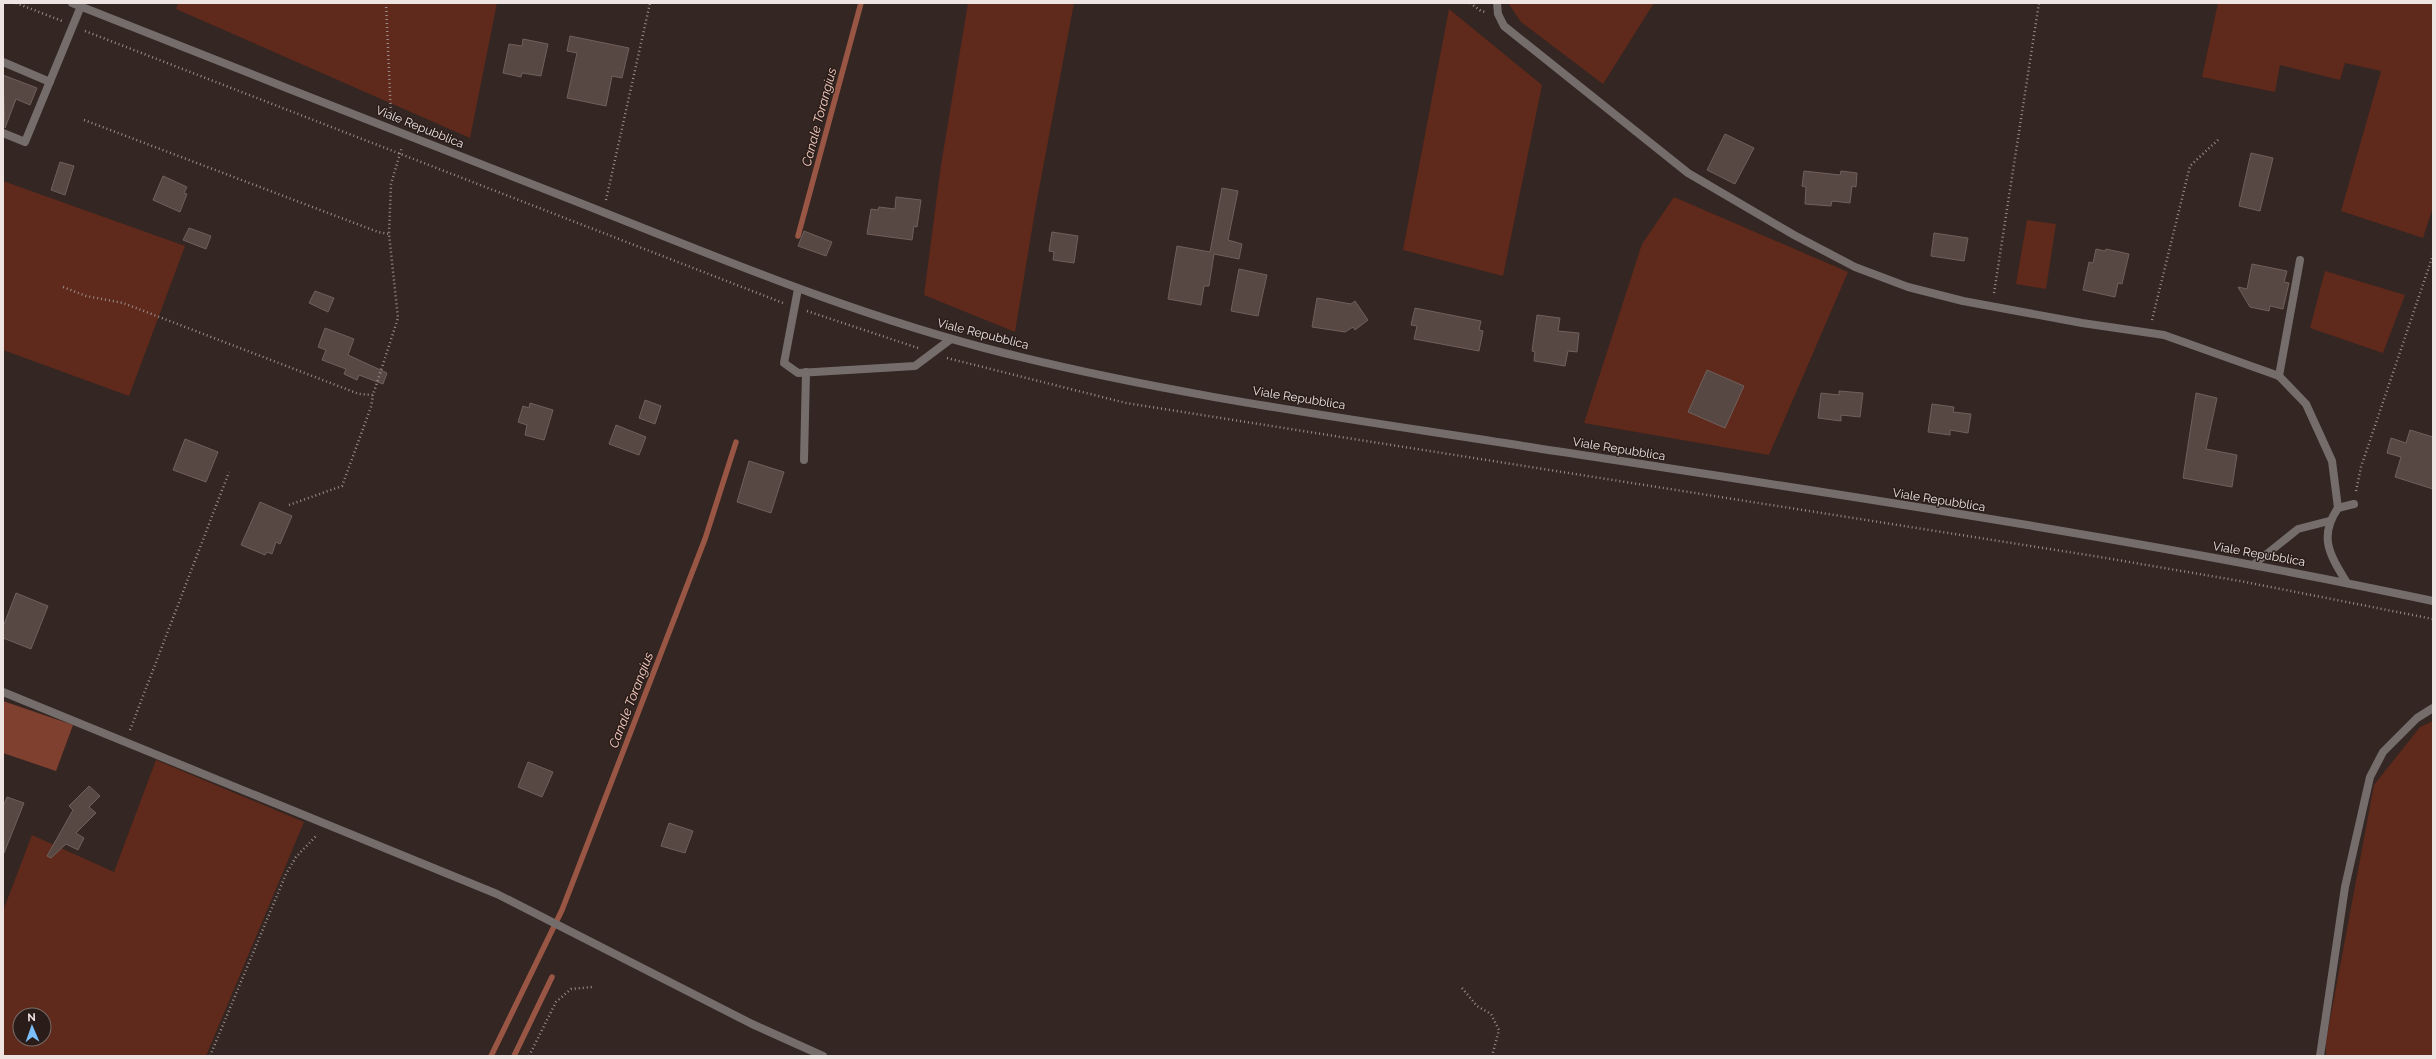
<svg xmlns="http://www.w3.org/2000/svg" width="2436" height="1059" font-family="Raleway,sans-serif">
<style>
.green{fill:#5f291b;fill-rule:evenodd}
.forest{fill:#80402f}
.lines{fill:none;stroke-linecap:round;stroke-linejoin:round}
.stream{stroke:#995644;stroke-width:5.5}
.building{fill:#574844;stroke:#6f605b}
.path{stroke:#9a8f8c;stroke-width:2.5;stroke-dasharray:1 3;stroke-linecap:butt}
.service{stroke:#756d6b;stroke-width:8}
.minor{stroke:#756d6b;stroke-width:8}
.tertiary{stroke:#756d6b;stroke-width:8}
.labels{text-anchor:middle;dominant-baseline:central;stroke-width:3;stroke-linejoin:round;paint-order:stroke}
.street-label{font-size:12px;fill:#eee5e2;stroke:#2a1d19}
.water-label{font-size:13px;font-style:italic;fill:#f6cdc2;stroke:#2a1d19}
</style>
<rect width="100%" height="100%" fill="#342622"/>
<g class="green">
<polygon points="178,3 497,3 470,138 176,9"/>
<polygon points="968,3 1074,3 1036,205 1015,332 924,295 941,165"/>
<polygon points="1508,3 1654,3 1603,84 1521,22"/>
<polygon points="2218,3 2433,3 2433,207 2423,238 2341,211 2381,71 2345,63 2340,80 2280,65 2275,92 2202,77"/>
<polygon points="1449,9 1542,85 1503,276 1403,250"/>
<polygon points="3,181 185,246 129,396 3,350"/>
<polygon points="1674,197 1848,272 1769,455 1584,423 1642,244"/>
<polygon points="2027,220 2056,224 2046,289 2016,284"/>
<polygon points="2325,271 2405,295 2383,353 2310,328"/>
<polygon points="2433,721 2433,1056 2326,1056 2326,1041 2374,785 2420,727"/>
<path d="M156,760L304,822L206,1056H3V911L32,835L114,872ZM20,1015H44V1039H20Z"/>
</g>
<polygon class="forest" points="3,701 73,725 56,771 3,753"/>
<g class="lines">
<g class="stream">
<polyline points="798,236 861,3"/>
<polyline points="491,1056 562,910 705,539 736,442"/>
<polyline points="514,1056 552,977"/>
</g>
</g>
<g class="building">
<polygon points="570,36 629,48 622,78 612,76 606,106 567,98 577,53 567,51"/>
<polygon points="523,39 548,44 541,76 522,73 521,77 503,73 509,44 522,46"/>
<polygon points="3,75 37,88 30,105 16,99 5,128"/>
<polygon points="1725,134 1754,148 1735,184 1707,170"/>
<polygon points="2251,153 2273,158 2260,211 2239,206"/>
<polygon points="60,162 74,166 65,195 51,190"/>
<polygon points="1804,171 1840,175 1841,171 1857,173 1856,187 1852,186 1850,203 1832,201 1831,206 1805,204 1806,187 1802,186"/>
<polygon points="163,176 187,187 184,193 187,194 180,212 153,200"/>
<polygon points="1222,188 1238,191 1228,240 1242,244 1239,259 1214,254 1209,286 1204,286 1201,305 1168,299 1177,246 1210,252"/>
<polygon points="896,197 921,200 917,227 914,226 912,240 867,234 871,209 878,210 879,207 895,209"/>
<polygon points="189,228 211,236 206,249 183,240"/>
<polygon points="804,231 832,242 826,256 798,246"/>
<polygon points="1052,232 1078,236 1074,263 1053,260 1054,252 1049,251"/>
<polygon points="1934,233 1968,238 1964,261 1931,256"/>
<polygon points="2096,249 2105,251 2106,249 2129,254 2122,284 2118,283 2115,297 2083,290 2089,262 2093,263"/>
<polygon points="2252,264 2287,271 2284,282 2289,283 2283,309 2270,306 2269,311 2250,307 2238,287 2247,289"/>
<polygon points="1239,269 1267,275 1258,316 1231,311"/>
<polygon points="315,291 334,298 328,312 309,303"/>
<polygon points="1317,298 1351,304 1355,301 1368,320 1355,330 1353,327 1345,332 1312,327"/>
<polygon points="1415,308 1481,321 1479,330 1483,331 1479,351 1414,339 1417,326 1411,325"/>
<polygon points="1537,315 1560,318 1558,331 1579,333 1577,352 1568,351 1565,366 1534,361 1535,352 1532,351"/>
<polygon points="325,328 354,339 348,355 387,373 383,384 359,375 357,380 344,374 346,369 322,360 326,350 318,347"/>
<polygon points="1707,370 1744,386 1725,428 1688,412"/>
<polygon points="1839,391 1863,393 1860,417 1841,415 1841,421 1818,418 1821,393 1839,395"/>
<polygon points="2196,393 2217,398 2206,449 2237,455 2232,487 2183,478"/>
<polygon points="645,400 661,406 655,424 639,418"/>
<polygon points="530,403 553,410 544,440 525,435 527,425 518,422 523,406 529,408"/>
<polygon points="1932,404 1954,407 1953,412 1971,414 1968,433 1950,430 1950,435 1928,432"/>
<polygon points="616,425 646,437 639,455 609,444"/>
<polygon points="2410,430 2433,437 2433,489 2395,477 2401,457 2387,453 2391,438 2406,443"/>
<polygon points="185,439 218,452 206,482 173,470"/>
<polygon points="749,461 784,472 771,513 737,502"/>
<polygon points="260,502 292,516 280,544 276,542 272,554 267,552 265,555 241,545"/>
<polygon points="16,593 48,606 31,649 3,638 3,627"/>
<polygon points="528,762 553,772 542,797 518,787"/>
<polygon points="89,786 100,796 89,807 96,813 76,833 84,838 78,850 66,844 51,858 47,856 73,810 69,806"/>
<polygon points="7,797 24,803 4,853 3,807"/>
<polygon points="669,823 693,831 685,853 661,846"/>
</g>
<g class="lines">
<g class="path">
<polyline points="16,3 62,21"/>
<polyline points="386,3 391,116"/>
<polyline points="1470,3 1481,11 1485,12"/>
<polyline points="85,31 783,303"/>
<polyline points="84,120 378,232 389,234"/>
<polyline points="606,200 650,3"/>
<polyline points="63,287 86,296 123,303 359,394 373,395 398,318 389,234 391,184 402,147"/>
<polyline points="1994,293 2039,3"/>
<polyline points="807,311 918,348"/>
<polyline points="2152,320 2190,166 2220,138"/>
<polyline points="947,358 1126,403 2100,557 2240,581 2433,619"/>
<polyline points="2356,491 2361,467 2433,255"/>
<polyline points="289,505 342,486 371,407 373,395"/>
<polyline points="130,730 229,472"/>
<polyline points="1462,988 1477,1006 1491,1014 1499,1030 1492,1056"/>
<polyline points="210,1056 286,874 296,857 317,835"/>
<polyline points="529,1056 556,1002 571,989 593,987"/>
</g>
<g class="service">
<polyline points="3,62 50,82"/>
<polyline points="3,133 25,142 81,6"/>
<polyline points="798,289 784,363 798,373 915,366 951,339"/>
<polyline points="2279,376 2300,260"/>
<polyline points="804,460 806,372"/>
</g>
<g class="minor">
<polyline points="1497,3 1498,14 1504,26 1688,173 1794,235 1855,267 1908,287 1963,301 2082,323 2164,335 2279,376 2306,404 2332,461 2338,508"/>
<polyline points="2253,565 2298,529 2329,521"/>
<path d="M2347,583C2330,555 2318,537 2338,508L2354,504"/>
<polyline points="3,692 497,894 752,1024 823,1056"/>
<polyline points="2320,1056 2345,887 2370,777 2383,752 2417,718 2433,708"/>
</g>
<path class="tertiary" d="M72,3C239,70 408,135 575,201C717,257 856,316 1004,353C1179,397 1359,420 1536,448C1836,494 2136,538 2433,601"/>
</g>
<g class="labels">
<g class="street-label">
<text transform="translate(420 127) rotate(22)">Viale Repubblica</text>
<text transform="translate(983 334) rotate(14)">Viale Repubblica</text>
<text transform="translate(1299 398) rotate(9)">Viale Repubblica</text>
<text transform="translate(1619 449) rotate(9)">Viale Repubblica</text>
<text transform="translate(1939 500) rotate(9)">Viale Repubblica</text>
<text transform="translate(2259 554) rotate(10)">Viale Repubblica</text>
</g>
<g class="water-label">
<text transform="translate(819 117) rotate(-75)">Canale Torangius</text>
<text transform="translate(631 700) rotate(-69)">Canale Torangius</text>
</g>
</g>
<rect width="2436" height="1059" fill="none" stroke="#eee5e2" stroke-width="8"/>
<g transform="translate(32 1027) rotate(358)"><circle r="19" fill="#2a1d19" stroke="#786d69"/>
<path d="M0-3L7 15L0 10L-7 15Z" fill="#7cbef9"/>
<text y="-6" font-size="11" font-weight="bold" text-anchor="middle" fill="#eee5e2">N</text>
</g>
</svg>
